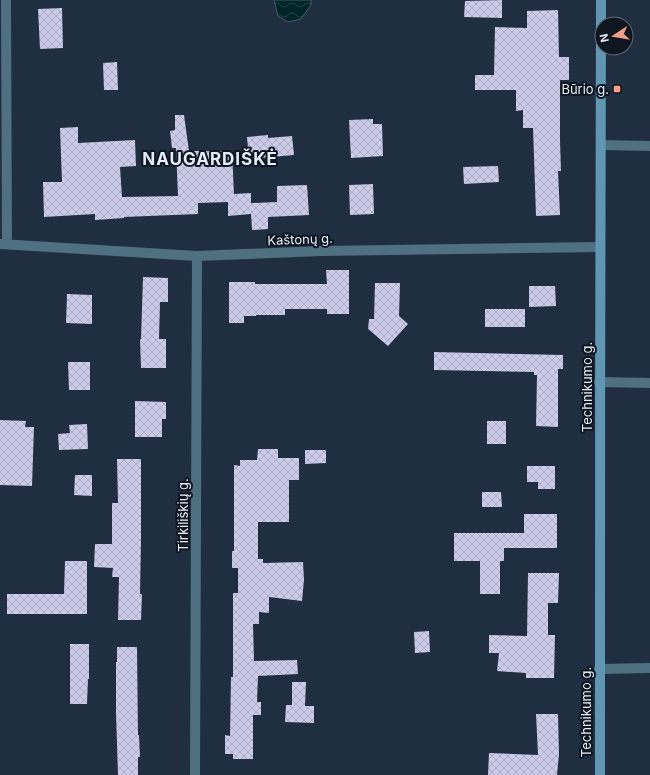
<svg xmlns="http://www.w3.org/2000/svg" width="650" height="775" font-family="Inter,sans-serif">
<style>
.water{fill:url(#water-waves);stroke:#446066}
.building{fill:url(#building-cross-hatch)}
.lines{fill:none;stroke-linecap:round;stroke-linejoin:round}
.street{stroke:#4f7081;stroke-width:10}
.secondary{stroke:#6096b1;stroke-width:10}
.poi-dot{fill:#f49e89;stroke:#10161f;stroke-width:1.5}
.labels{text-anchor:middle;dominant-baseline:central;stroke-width:4;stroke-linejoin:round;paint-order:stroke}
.poi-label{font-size:13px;fill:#e3ecf9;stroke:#10161f;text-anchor:end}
.street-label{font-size:13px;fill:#e3ecf9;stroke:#10161f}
.district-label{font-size:17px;font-weight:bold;letter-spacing:1px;fill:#e3ecf9;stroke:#10161f}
</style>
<defs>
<pattern id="water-waves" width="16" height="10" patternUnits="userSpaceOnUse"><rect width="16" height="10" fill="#002427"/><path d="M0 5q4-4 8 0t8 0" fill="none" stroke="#254447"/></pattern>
<pattern id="building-cross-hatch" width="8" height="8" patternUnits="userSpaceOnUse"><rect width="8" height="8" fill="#cbcae8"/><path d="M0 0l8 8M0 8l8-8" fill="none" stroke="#a9a9c1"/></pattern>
</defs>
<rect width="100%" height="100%" fill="#202e42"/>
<polygon class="water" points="274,0 311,0 311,5 301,19 288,22 278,16"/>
<g class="building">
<polygon points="502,0 502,18 464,17 465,1"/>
<polygon points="62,8 63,48 40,49 38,9"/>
<polygon points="558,10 559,57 569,57 569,80 560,80 560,141 561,171 558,171 560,215 536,216 533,128 523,128 523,110 516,111 516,90 475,90 475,75 494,75 495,27 527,28 527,11"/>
<polygon points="117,62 118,90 104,90 103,63"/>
<polygon points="175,115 184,115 189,151 232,151 234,194 251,193 251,203 277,202 277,186 307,185 309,215 268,217 268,229 252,230 251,214 228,216 228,202 198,203 198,214 124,217 124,218 95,220 95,214 44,217 43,182 62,182 60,128 78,127 78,143 135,140 136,166 120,167 122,197 178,196 176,148 172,148 170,131 175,130"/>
<polygon points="373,119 373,124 382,124 383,156 351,158 349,120"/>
<polygon points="268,135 268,138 292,136 294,155 249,159 247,137"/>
<polygon points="498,166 499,182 464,184 463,167"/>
<polygon points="373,184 374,214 350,215 349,185"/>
<polygon points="326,270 349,270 349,314 327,314 327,309 285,309 285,315 256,315 256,316 244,316 244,323 229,323 229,282 255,282 255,284 327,284"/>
<polygon points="143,277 168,278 168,302 160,302 159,339 166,339 166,368 141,368 140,339 141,339"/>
<polygon points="375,283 400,283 399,316 408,324 388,346 368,329 369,319 374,319"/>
<polygon points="529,286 555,286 556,306 529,307"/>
<polygon points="67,294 92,295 92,324 66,323"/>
<rect x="485" y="309" width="40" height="18"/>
<polygon points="434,352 563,355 563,369 558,369 558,427 536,426 537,375 534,375 534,372 434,370"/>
<polygon points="68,362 90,362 90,390 69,390"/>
<polygon points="135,401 166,402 166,419 162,419 162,437 135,437"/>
<polygon points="0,420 26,421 25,427 34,427 32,486 0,485"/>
<rect x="487" y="421" width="19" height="23"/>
<polygon points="87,424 88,449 59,450 58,434 70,433 69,425"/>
<polygon points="258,449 278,449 278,458 299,458 299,480 289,480 289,522 258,522 258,559 263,559 263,563 303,562 304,580 302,601 269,597 269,613 259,612 259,624 253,624 254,661 297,660 298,674 258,676 257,702 261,702 261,715 253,715 253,759 233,759 233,754 225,754 225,735 230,736 231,677 233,677 233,593 238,593 238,568 232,568 232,551 234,551 234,465 240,466 240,460 257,460"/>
<polygon points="305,450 326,450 326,463 305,464"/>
<polygon points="117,459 141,459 141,539 140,594 142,594 141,620 118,620 119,577 112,577 113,568 94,567 95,544 112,544 112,503 118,503"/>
<polygon points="527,466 555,466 555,489 538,489 538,482 527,482"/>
<polygon points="75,475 92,475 92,496 74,495"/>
<polygon points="482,492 501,492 502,507 482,507"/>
<polygon points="524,514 557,514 557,548 504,548 504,561 500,561 500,594 480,594 480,561 454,561 454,533 524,533"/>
<polygon points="65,561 87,561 87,614 7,614 7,594 64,594"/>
<polygon points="528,573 559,573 558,603 548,603 548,635 555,635 554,678 526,678 526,673 497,671 499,653 489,653 489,635 527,636"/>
<polygon points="429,631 430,652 415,653 414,632"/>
<polygon points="70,644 89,644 89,679 88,679 87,704 70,704"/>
<polygon points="117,647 137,647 138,735 139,735 140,757 138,757 138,775 118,775 116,713 116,662 117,662"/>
<polygon points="292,682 306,682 305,706 314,706 314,723 285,722 286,705 292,705"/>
<polygon points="536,714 558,714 559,754 557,775 488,775 489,753 538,755"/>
</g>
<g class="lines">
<g class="street">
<polyline points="6,0 7,244"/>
<polyline points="602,145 650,146"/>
<polyline points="0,244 197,256 321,251 600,247"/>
<polyline points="599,382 650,383"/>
<polyline points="599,669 650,668"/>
<polyline points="195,775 197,256"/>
</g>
<path class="secondary" d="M600,775C598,517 602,258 601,0"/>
</g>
<rect class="poi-dot" x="613" y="85" width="8" height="8" rx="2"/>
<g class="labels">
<g class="poi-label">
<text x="609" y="89">Būrio g.</text>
</g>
<g class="street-label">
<text transform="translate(300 239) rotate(-2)">Kaštonų g.</text>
<text transform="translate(587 387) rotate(-90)">Technikumo g.</text>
<text transform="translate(183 515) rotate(-90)">Tirkiliškių g.</text>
<text transform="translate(586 712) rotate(-90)">Technikumo g.</text>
</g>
<g class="district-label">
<text x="210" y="159">NAUGARDIŠKĖ</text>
</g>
</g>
<g transform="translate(614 36) rotate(258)"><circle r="19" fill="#10161f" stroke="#646c76"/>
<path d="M0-3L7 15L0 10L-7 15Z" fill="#f49e89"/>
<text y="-6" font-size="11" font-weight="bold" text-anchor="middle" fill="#e3ecf9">N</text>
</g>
</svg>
